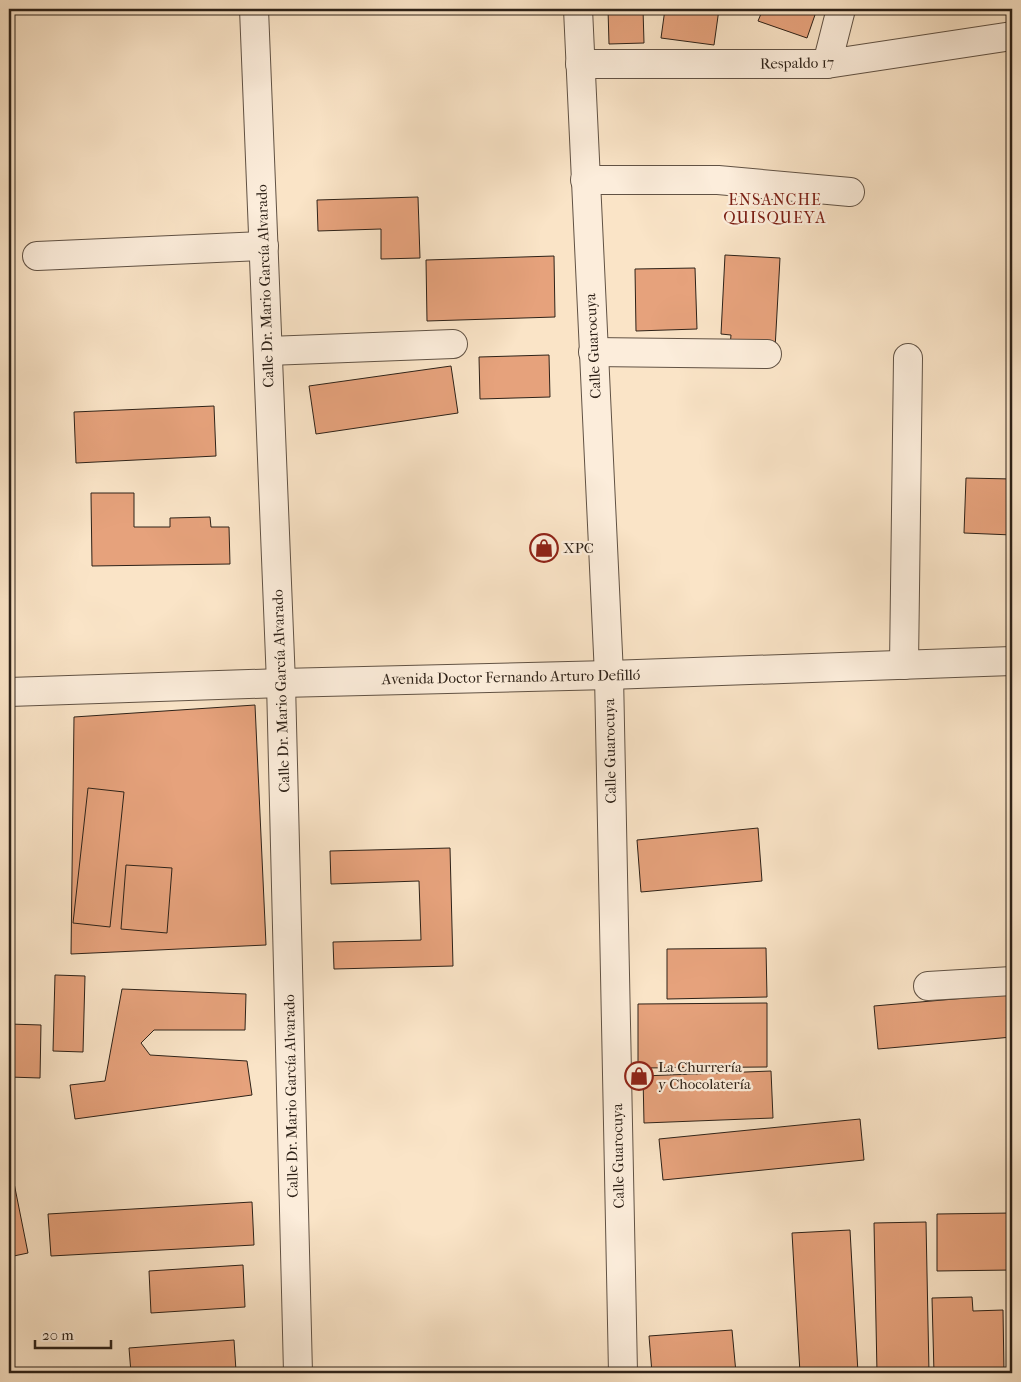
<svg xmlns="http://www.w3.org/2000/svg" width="1021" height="1382" font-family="'IM FELL French Canon',serif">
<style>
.building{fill:#e6a27c;stroke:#2e2218}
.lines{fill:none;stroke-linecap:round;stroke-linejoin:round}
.minor-casing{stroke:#615244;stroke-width:30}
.minor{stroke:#fceddb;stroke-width:28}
.labels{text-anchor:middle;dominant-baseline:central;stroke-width:4.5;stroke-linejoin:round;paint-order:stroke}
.street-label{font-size:15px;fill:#2e2218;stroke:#fceddb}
.poi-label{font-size:15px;fill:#2e2218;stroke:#fceddb;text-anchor:start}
.neighbourhood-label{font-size:16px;letter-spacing:1px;fill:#7a1f14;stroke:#fceddb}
</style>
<rect width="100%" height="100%" fill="#fae4c7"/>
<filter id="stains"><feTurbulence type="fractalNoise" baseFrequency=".004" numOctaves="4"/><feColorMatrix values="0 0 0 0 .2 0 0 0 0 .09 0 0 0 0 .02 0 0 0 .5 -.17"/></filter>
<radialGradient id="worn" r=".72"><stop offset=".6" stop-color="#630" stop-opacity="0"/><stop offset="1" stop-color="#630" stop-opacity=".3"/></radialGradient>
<g class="building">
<polygon points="608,9 643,9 644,43 609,44"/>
<polygon points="665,9 719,9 714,45 661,38"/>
<polygon points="763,9 817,9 807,38 758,21"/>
<polygon points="418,197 420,258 381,259 381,229 318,231 317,200"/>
<polygon points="725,255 780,258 775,349 730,347 731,335 721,334"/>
<polygon points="554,256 555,317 427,321 426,260"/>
<polygon points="695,268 697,329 636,331 635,269"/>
<polygon points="549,355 550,397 480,399 479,357"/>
<polygon points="451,366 458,413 316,434 309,386"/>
<polygon points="214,406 216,456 76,463 74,412"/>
<polygon points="966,478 1012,479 1012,535 964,533"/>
<polygon points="91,493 134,493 134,527 170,527 170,518 210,517 211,527 229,527 230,564 92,566"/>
<polygon points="255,705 266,945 71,954 74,717"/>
<polygon points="88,788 124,792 110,927 73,923"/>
<polygon points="758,828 762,881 641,892 637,840"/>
<polygon points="450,848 453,966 334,969 333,942 421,940 419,881 331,884 330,851"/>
<polygon points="126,865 172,868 167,933 121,929"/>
<polygon points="766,948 767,997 667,999 667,949"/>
<polygon points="55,975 85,976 83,1052 53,1051"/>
<polygon points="122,989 246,994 245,1030 154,1030 141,1043 150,1055 247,1061 252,1095 75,1119 70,1085 105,1081"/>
<polygon points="1012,994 1012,1037 878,1049 874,1006"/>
<polygon points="767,1003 767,1067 638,1068 638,1004"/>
<polygon points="9,1024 41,1025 40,1078 9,1077"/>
<polygon points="771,1071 773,1118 644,1123 643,1076"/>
<polygon points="860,1119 864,1160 663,1180 659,1139"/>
<polygon points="11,1168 28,1253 9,1257 9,1169"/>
<polygon points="252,1202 254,1245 51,1256 48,1214"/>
<polygon points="1012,1213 1012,1270 937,1271 937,1214"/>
<polygon points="926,1222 929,1373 877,1373 874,1223"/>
<polygon points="850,1230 858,1373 800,1373 792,1233"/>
<polygon points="243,1265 245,1307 151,1313 149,1271"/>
<polygon points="972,1297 973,1311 1003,1310 1004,1373 934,1373 932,1298"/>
<polygon points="732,1330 736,1373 652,1373 649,1336"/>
<polygon points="234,1340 236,1371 210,1373 131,1373 129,1348"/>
</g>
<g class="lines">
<defs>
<g id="minor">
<polyline points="254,9 281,683 298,1373"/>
<polyline points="578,9 609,675 623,1373"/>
<polyline points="580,64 827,64 1012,36"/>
<polyline points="827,64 841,9"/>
<polyline points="585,180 718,180 850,192"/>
<polyline points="37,256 264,246"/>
<polyline points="268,351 453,344"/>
<polyline points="593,352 767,354"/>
<polyline points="904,665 908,358"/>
<polyline points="9,692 281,683 609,675 1012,661"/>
<polyline points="928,986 1012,981"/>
</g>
</defs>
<use href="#minor" class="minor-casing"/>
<use href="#minor" class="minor"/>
</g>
<defs>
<symbol id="shop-ring" viewBox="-11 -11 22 22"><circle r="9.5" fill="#fceddb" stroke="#8f2418" stroke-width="1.5"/><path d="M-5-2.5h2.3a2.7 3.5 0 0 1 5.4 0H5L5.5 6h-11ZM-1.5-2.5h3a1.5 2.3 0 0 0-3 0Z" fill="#8f2418"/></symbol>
</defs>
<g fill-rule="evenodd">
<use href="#shop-ring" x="528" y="532" width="32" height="32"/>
<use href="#shop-ring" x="623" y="1060" width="32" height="32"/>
</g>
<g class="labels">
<g class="street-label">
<text transform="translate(797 63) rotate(-1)">Respaldo 17</text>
<text transform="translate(265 286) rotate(-92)">Calle Dr. Mario García Alvarado</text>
<text transform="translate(593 346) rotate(-93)">Calle Guarocuya</text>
<text transform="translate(511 677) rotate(-1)">Avenida Doctor Fernando Arturo Defilló</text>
<text transform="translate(281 691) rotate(-92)">Calle Dr. Mario García Alvarado</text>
<text transform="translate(610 751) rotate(-91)">Calle Guarocuya</text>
<text transform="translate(291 1096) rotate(-91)">Calle Dr. Mario García Alvarado</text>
<text transform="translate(618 1156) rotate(-91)">Calle Guarocuya</text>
</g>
<g class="poi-label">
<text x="563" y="548">XPC</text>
<text x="658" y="1067">La Churrería<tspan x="658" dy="17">y Chocolatería</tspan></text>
</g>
<g class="neighbourhood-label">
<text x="775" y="199">ENSANCHE<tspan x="775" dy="18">QUISQUEYA</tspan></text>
</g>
</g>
<rect width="1021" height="1382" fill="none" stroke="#fae4c7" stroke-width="30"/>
<rect x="10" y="10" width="1001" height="1362" fill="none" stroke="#2e2218" stroke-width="2.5"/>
<rect x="15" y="15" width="991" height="1352" fill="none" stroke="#2e2218"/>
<path d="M35 1340v8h76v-8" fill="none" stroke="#2e2218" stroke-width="2.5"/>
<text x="42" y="1340" font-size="15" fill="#2e2218" stroke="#fceddb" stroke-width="4" paint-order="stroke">20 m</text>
<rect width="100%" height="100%" filter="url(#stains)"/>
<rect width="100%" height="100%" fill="url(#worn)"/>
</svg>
